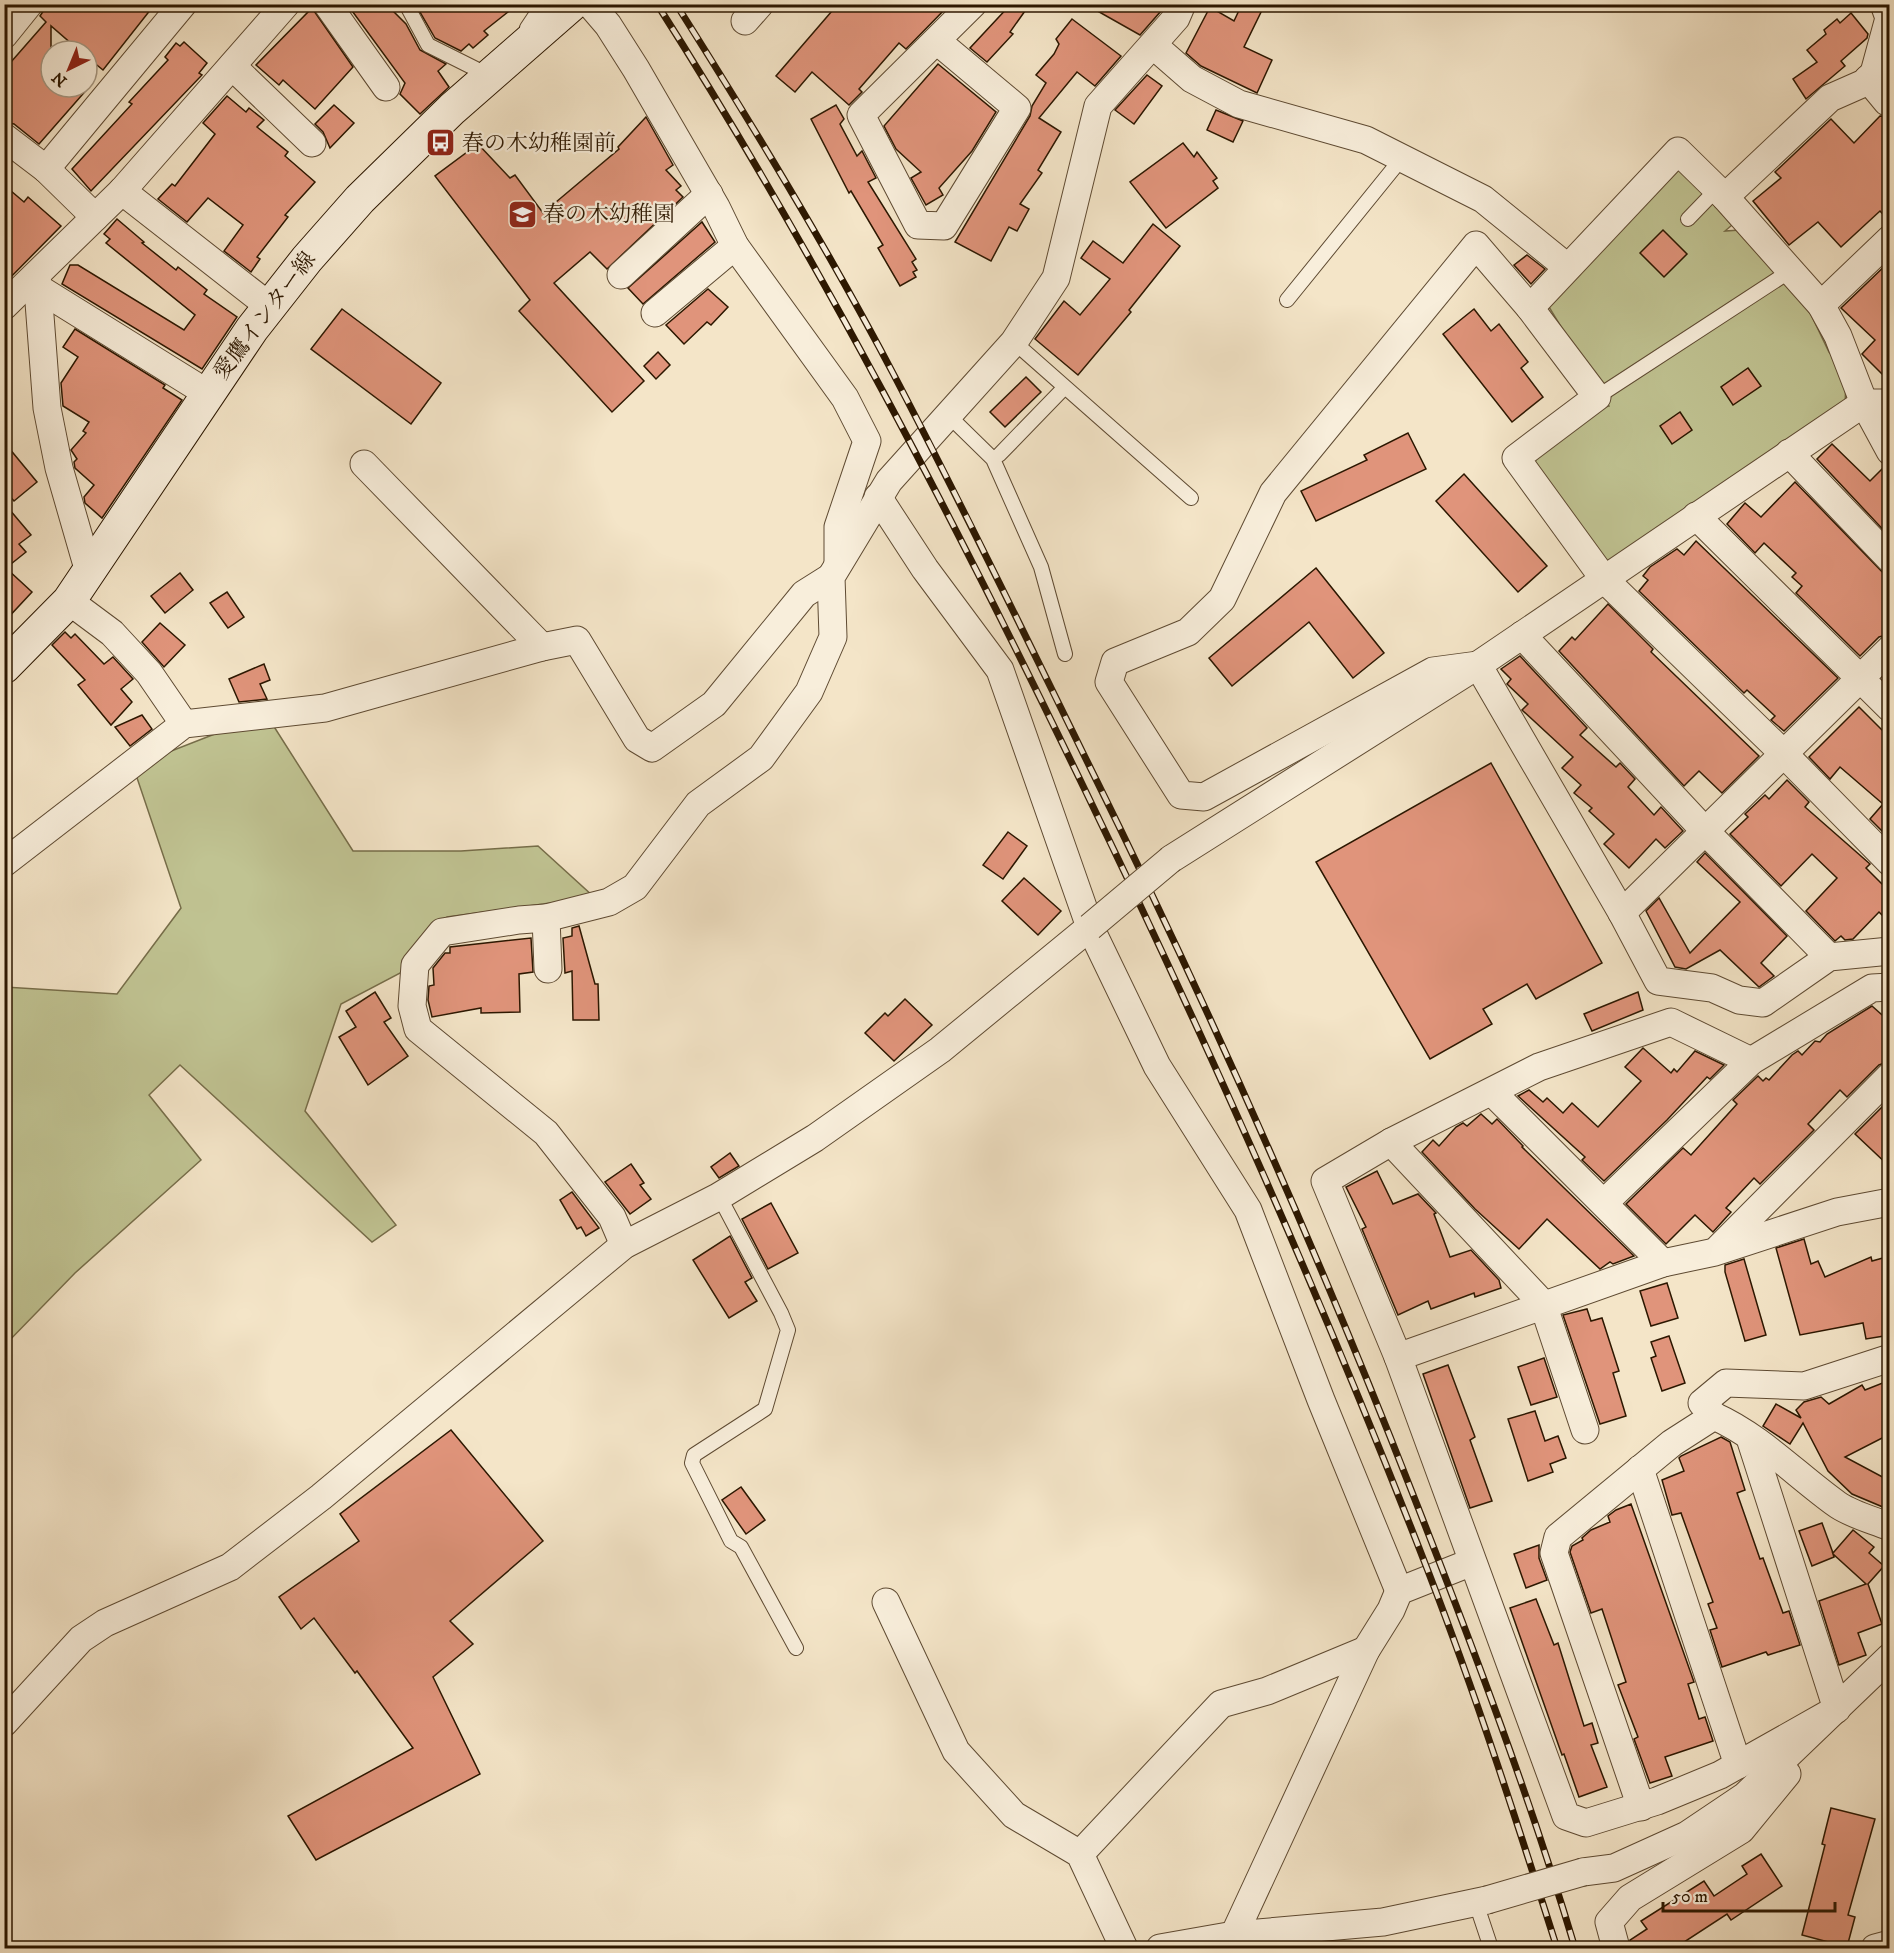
<svg xmlns="http://www.w3.org/2000/svg" width="1894" height="1953" font-family="'IM FELL DW Pica','Noto Serif JP',serif">
<style>
.green{fill:#c0c392;stroke:#766d49;stroke-width:1.5}
.building{fill:#e0947b;stroke:#2c1700;stroke-width:1.5}
.lines{fill:none;stroke-linecap:round;stroke-linejoin:round}
.service-casing{stroke:#5e4a32;stroke-width:16}
.minor-casing{stroke:#5e4a32;stroke-width:29}
.secondary-casing{stroke:#2c1700;stroke-width:35}
.service{stroke:#f8eedb;stroke-width:14}
.minor{stroke:#f8eedb;stroke-width:27}
.secondary{stroke:#f8eedb;stroke-width:33}
.rail-casing{stroke:#2c1700;stroke-width:7}
.rail{stroke:#f8eedb;stroke-width:4.5;stroke-dasharray:14;stroke-linecap:butt}
.minor-bridge-casing{stroke:#5e4a32;stroke-width:29;stroke-linecap:butt}
.minor-bridge{stroke:#f8eedb;stroke-width:27}
.labels{text-anchor:middle;dominant-baseline:central;stroke-width:4.5;stroke-linejoin:round;paint-order:stroke}
.poi-label{font-size:22px;fill:#2c1700;stroke:#f8eedb;text-anchor:start}
.street-label{font-size:22px;fill:#2c1700;stroke:#f8eedb}
</style>
<rect width="100%" height="100%" fill="#f4e5c8"/>
<filter id="stains"><feTurbulence type="fractalNoise" baseFrequency=".00333" numOctaves="4"/><feColorMatrix values="0 0 0 0 .2 0 0 0 0 .09 0 0 0 0 .02 0 0 0 .5 -.17"/></filter>
<radialGradient id="worn" r=".72"><stop offset=".6" stop-color="#630" stop-opacity="0"/><stop offset="1" stop-color="#630" stop-opacity=".3"/></radialGradient>
<g class="green">
<polygon points="1677,162 1732,225 1725,231 1740,230 1804,300 1829,352 1846,372 1845,412 1604,579 1534,465 1540,448 1592,410 1609,406 1549,307"/>
<polygon points="266,714 353,851 461,851 538,846 594,897 447,917 406,970 341,1004 305,1111 396,1225 372,1242 180,1065 149,1095 201,1160 75,1273 5,1345 5,987 117,994 181,908 133,766"/>
</g>
<g class="building">
<polygon points="48,4 155,4 103,70 87,57 87,51 80,51 51,26 51,87 89,87 39,144 14,124 4,122 4,70 46,22 40,16"/>
<polygon points="347,4 386,4 406,24 420,50 446,64 438,71 449,87 420,114 400,94 405,83"/>
<polygon points="428,4 518,4 484,31 488,35 473,48 469,44 461,51 435,38 420,12"/>
<polygon points="838,4 950,4 906,49 899,43 859,89 862,92 849,105 812,72 795,92 776,76"/>
<polygon points="1011,4 1030,4 1010,32 1013,34 987,62 970,48"/>
<polygon points="1085,4 1152,4 1161,11 1140,35"/>
<polygon points="1242,4 1265,4 1244,47 1272,60 1257,93 1201,66 1186,53 1210,7 1234,21"/>
<polygon points="312,8 353,67 315,109 283,80 279,85 256,65"/>
<polygon points="1851,13 1868,34 1867,38 1841,61 1845,66 1806,99 1793,79 1817,62 1807,50 1826,34 1824,30 1837,19 1840,23"/>
<polygon points="1072,19 1121,56 1095,86 1077,72 1039,118 1061,132 1038,170 1042,173 1020,204 1029,209 1017,231 1009,227 991,261 955,242 1030,116 1032,106 1046,83 1036,75 1054,54 1059,44 1056,39"/>
<polygon points="184,42 207,63 199,73 202,75 91,191 72,169 132,104 129,102 168,60 165,57 176,43 180,46"/>
<polygon points="938,64 996,112 972,151 939,188 943,195 926,205 911,178 921,172 896,149 884,126"/>
<polygon points="1147,75 1162,86 1134,124 1115,110"/>
<polygon points="227,96 246,112 249,108 264,120 257,127 288,152 285,156 315,182 285,215 288,217 257,257 260,259 251,272 224,251 243,225 208,198 187,222 158,199 172,184 175,186 215,134 203,123"/>
<polygon points="334,105 354,123 330,148 323,132 315,124"/>
<polygon points="836,105 844,119 840,124 857,156 862,151 876,178 868,182 916,259 912,262 917,270 913,272 916,277 900,286 878,248 883,245 851,191 849,193 811,119"/>
<polygon points="1216,110 1243,121 1233,142 1207,130"/>
<polygon points="1880,116 1890,117 1890,222 1880,211 1841,247 1818,222 1789,245 1753,201 1781,178 1775,172 1831,119 1854,143"/>
<polygon points="646,117 673,165 666,170 681,186 676,190 683,197 607,269 590,252 554,283 644,381 612,412 519,311 530,300 435,176 478,144 510,178 515,175 543,213 619,149 618,147"/>
<polygon points="1183,143 1194,157 1197,152 1217,178 1213,181 1218,188 1166,228 1130,182"/>
<polygon points="4,185 24,202 28,197 61,226 4,284"/>
<polygon points="117,219 144,242 142,243 176,270 178,267 207,290 204,294 237,317 202,369 62,284 70,265 78,265 184,330 195,315 106,243 110,239 104,234"/>
<polygon points="702,222 715,242 643,304 628,288"/>
<polygon points="1153,224 1180,246 1129,310 1131,312 1078,375 1035,339 1064,301 1080,315 1110,279 1081,258 1093,241 1123,263"/>
<polygon points="1663,230 1687,254 1664,277 1640,253"/>
<polygon points="1527,255 1545,269 1531,284 1514,265"/>
<polygon points="1890,261 1890,382 1862,354 1875,340 1841,308"/>
<polygon points="708,289 728,307 711,325 707,322 684,344 666,325"/>
<polygon points="342,309 441,383 411,424 311,349"/>
<polygon points="1474,309 1491,331 1499,324 1528,362 1521,368 1543,397 1512,422 1443,334"/>
<polygon points="75,329 165,385 163,388 182,400 102,518 85,503 84,497 94,485 75,468 74,462 77,459 71,450 86,433 83,431 89,422 63,406 61,383 78,357 63,347"/>
<polygon points="658,352 670,365 656,379 644,366"/>
<polygon points="1748,368 1761,386 1733,405 1721,387"/>
<polygon points="1026,377 1041,392 1005,427 990,412"/>
<polygon points="1680,412 1692,430 1672,444 1660,426"/>
<polygon points="1408,433 1426,469 1316,521 1301,491 1367,460 1364,455"/>
<polygon points="4,442 37,482 14,501 4,490"/>
<polygon points="1832,444 1870,481 1884,467 1890,481 1889,536 1817,459"/>
<polygon points="1464,474 1547,566 1518,592 1436,501"/>
<polygon points="1795,482 1890,580 1890,634 1879,637 1860,656 1796,593 1802,586 1792,577 1796,573 1764,543 1755,553 1727,524 1745,503 1761,517"/>
<polygon points="4,503 31,535 19,544 26,552 6,568 32,592 4,622"/>
<polygon points="1696,541 1838,678 1784,731 1771,720 1775,716 1747,690 1744,693 1639,591 1648,580 1643,576 1650,567 1677,549 1684,555"/>
<polygon points="1316,568 1384,653 1353,678 1309,622 1232,686 1209,658"/>
<polygon points="180,573 193,590 165,613 151,596"/>
<polygon points="227,592 244,617 228,628 210,603"/>
<polygon points="1608,604 1653,649 1651,652 1759,756 1722,793 1699,771 1684,786 1559,651 1572,637 1575,640"/>
<polygon points="160,623 185,645 164,667 142,642"/>
<polygon points="65,632 71,638 75,634 104,664 113,657 133,679 121,689 132,702 111,725 78,685 85,680 52,645"/>
<polygon points="1520,656 1587,728 1580,735 1616,767 1620,763 1635,779 1628,787 1654,815 1661,807 1683,831 1665,848 1656,839 1629,868 1604,844 1614,834 1589,811 1592,808 1574,793 1581,785 1562,768 1573,757 1522,710 1528,704 1507,684 1511,679 1501,669"/>
<polygon points="264,664 270,680 260,684 267,699 239,702 229,679"/>
<polygon points="1859,707 1890,738 1890,839 1870,819 1883,804 1840,767 1830,779 1809,757"/>
<polygon points="142,715 152,729 130,746 115,727"/>
<polygon points="1491,763 1602,963 1536,999 1527,984 1483,1009 1492,1024 1430,1059 1316,862"/>
<polygon points="1787,780 1809,802 1805,807 1870,864 1866,868 1890,892 1890,923 1879,912 1853,939 1845,940 1841,936 1835,941 1806,911 1837,878 1812,854 1781,886 1730,834 1748,817 1745,814 1765,795 1769,799"/>
<polygon points="1008,832 1027,846 1003,879 983,865"/>
<polygon points="1705,853 1787,936 1761,963 1774,976 1759,987 1720,950 1686,969 1675,967 1646,911 1659,898 1690,953 1740,902 1697,862"/>
<polygon points="1024,878 1061,911 1038,935 1002,901"/>
<polygon points="579,926 595,984 598,984 599,1020 573,1020 572,971 565,973 563,938 572,936 572,928"/>
<polygon points="531,938 533,972 519,974 520,1012 481,1013 481,1008 432,1017 428,1000 429,986 434,985 433,968 445,953 450,953 450,947"/>
<polygon points="375,992 391,1018 384,1022 408,1056 368,1085 339,1037 356,1027 346,1011"/>
<polygon points="1638,992 1643,1010 1592,1031 1584,1014"/>
<polygon points="905,999 932,1025 894,1061 865,1033 885,1013 888,1016"/>
<polygon points="1872,1006 1890,1022 1890,1061 1879,1065 1847,1097 1840,1090 1808,1124 1814,1130 1760,1184 1754,1178 1726,1208 1731,1212 1713,1232 1695,1215 1666,1244 1626,1204 1683,1148 1691,1155 1737,1104 1733,1100 1758,1076 1763,1081 1766,1078 1769,1080 1792,1055 1798,1051 1802,1055 1815,1041 1820,1042 1827,1034"/>
<polygon points="1643,1048 1671,1073 1674,1069 1677,1072 1695,1051 1724,1065 1710,1079 1707,1077 1667,1120 1604,1181 1582,1160 1585,1157 1518,1096 1529,1090 1543,1102 1547,1098 1563,1113 1572,1103 1598,1127 1641,1081 1625,1067"/>
<polygon points="1890,1099 1890,1167 1855,1134"/>
<polygon points="1481,1114 1492,1124 1497,1119 1523,1146 1522,1147 1634,1256 1613,1264 1610,1262 1600,1269 1547,1219 1519,1249 1475,1209 1422,1152 1433,1140 1439,1146 1456,1127 1463,1123 1467,1126"/>
<polygon points="730,1153 739,1166 719,1178 711,1167"/>
<polygon points="631,1164 644,1183 640,1185 651,1199 630,1214 605,1182"/>
<polygon points="1377,1171 1393,1204 1418,1194 1436,1213 1434,1214 1450,1257 1471,1250 1499,1280 1501,1288 1475,1297 1474,1293 1431,1309 1428,1301 1398,1315 1362,1229 1366,1227 1346,1187"/>
<polygon points="572,1192 599,1228 586,1236 581,1227 577,1229 560,1200"/>
<polygon points="771,1203 798,1253 768,1269 742,1219"/>
<polygon points="730,1236 752,1278 745,1282 757,1301 729,1318 693,1260"/>
<polygon points="1804,1239 1811,1264 1818,1261 1825,1277 1871,1257 1872,1261 1890,1256 1890,1335 1866,1339 1863,1323 1800,1335 1776,1248"/>
<polygon points="1744,1259 1766,1335 1745,1341 1725,1272 1725,1265"/>
<polygon points="1667,1283 1678,1318 1651,1326 1640,1291"/>
<polygon points="1587,1309 1591,1321 1602,1318 1619,1371 1613,1373 1626,1416 1600,1424 1563,1315"/>
<polygon points="1669,1336 1685,1383 1662,1391 1651,1358 1656,1356 1651,1342"/>
<polygon points="1544,1358 1557,1397 1531,1405 1518,1367"/>
<polygon points="1448,1365 1475,1437 1470,1440 1492,1501 1470,1508 1423,1374"/>
<polygon points="1890,1380 1890,1434 1845,1457 1890,1481 1890,1510 1852,1494 1828,1471 1803,1423 1790,1444 1763,1426 1776,1404 1801,1418 1796,1410 1804,1402 1821,1397 1829,1404 1862,1385 1865,1390"/>
<polygon points="1535,1411 1545,1441 1558,1436 1566,1458 1550,1464 1553,1472 1528,1481 1508,1419"/>
<polygon points="451,1430 543,1541 450,1621 473,1644 433,1677 480,1774 316,1860 288,1816 413,1748 357,1671 355,1673 314,1618 301,1629 279,1597 359,1541 340,1514"/>
<polygon points="1721,1437 1730,1442 1745,1490 1737,1493 1760,1559 1763,1558 1783,1613 1789,1611 1800,1645 1768,1655 1766,1652 1722,1667 1710,1630 1717,1628 1708,1604 1713,1602 1681,1513 1672,1515 1662,1480 1684,1471 1679,1458 1681,1456"/>
<polygon points="741,1487 765,1520 746,1534 722,1500"/>
<polygon points="1631,1504 1694,1682 1688,1684 1699,1719 1705,1717 1713,1741 1665,1757 1672,1776 1650,1783 1634,1739 1638,1737 1618,1685 1626,1682 1602,1609 1591,1613 1570,1552 1572,1546 1583,1540 1582,1538 1591,1530 1610,1522 1608,1516 1616,1510"/>
<polygon points="1822,1523 1833,1553 1853,1530 1874,1547 1869,1553 1884,1566 1868,1584 1882,1624 1858,1633 1866,1655 1839,1665 1819,1601 1866,1584 1833,1554 1834,1557 1812,1566 1799,1531"/>
<polygon points="1539,1545 1539,1558 1547,1580 1526,1588 1514,1554"/>
<polygon points="1536,1599 1554,1645 1558,1643 1584,1726 1592,1723 1598,1743 1591,1745 1607,1787 1579,1797 1564,1754 1562,1755 1510,1608"/>
<polygon points="1831,1808 1875,1819 1848,1915 1855,1917 1847,1947 1802,1935 1825,1845 1822,1844"/>
<polygon points="1761,1854 1782,1886 1731,1920 1727,1914 1675,1948 1631,1948 1630,1940 1647,1929 1641,1921 1704,1881 1714,1896 1747,1874 1742,1866"/>
</g>
<g class="lines">
<defs>
<g id="service">
<polyline points="406,4 428,45 490,76"/>
<polyline points="527,28 543,4"/>
<polyline points="1688,219 1716,190"/>
<polyline points="1287,300 1402,158"/>
<polyline points="1014,342 1191,498"/>
<polyline points="1597,397 1790,271"/>
<polyline points="948,415 993,459 1041,567 1065,654"/>
<polyline points="999,455 1064,388"/>
<polyline points="719,1196 781,1313 788,1330 765,1409 694,1455 692,1463 731,1541 741,1547 796,1648"/>
<polyline points="1476,1903 1491,1948"/>
</g>
<g id="minor">
<polyline points="327,4 386,87"/>
<polyline points="590,4 608,25 636,69 716,207 735,246 845,398 867,441 838,527 838,564"/>
<polyline points="745,21 760,4"/>
<polyline points="4,35 29,4"/>
<polyline points="937,41 1017,108 944,226 918,225 861,115 973,4"/>
<polyline points="1153,45 1192,79 1239,104 1366,140 1483,199 1567,267"/>
<polyline points="232,66 312,143"/>
<polyline points="1868,79 1887,102"/>
<polyline points="4,137 46,169 95,217"/>
<polyline points="46,169 183,4"/>
<polyline points="122,191 269,306"/>
<polyline points="1725,197 1830,98 1864,83 1874,73 1889,18 1884,4"/>
<polyline points="621,275 709,194"/>
<polyline points="37,276 47,408 59,468 89,572"/>
<polyline points="38,288 207,393"/>
<polyline points="1821,305 1890,239"/>
<polyline points="4,306 122,191 286,4"/>
<polyline points="1530,308 1678,151 1725,197 1821,305 1838,336 1864,403 1890,451"/>
<polyline points="655,313 735,246"/>
<polyline points="1789,453 1890,559"/>
<polyline points="364,464 542,647"/>
<polyline points="878,497 925,569 1000,670 1090,927 1157,1066 1248,1210 1321,1400 1399,1591"/>
<polyline points="1696,516 1890,708"/>
<polyline points="69,601 112,633 149,673 184,724"/>
<polyline points="1522,635 1705,831 1829,957"/>
<polyline points="1171,859 1478,665 1864,403 1890,403"/>
<polyline points="1890,862 1784,754 1604,579 1516,458 1597,397 1530,308 1476,245 1273,493 1222,599 1188,632 1115,662 1109,682 1181,795 1204,797 1433,671 1478,665 1622,913 1658,981 1712,988 1739,1000 1763,1003 1829,957 1890,951"/>
<polyline points="4,863 184,724 325,708 542,647 577,640 637,739 652,748 714,704 804,594 831,577"/>
<polyline points="1622,913 1890,649"/>
<polyline points="546,918 548,969"/>
<polyline points="1492,1092 1663,1263"/>
<polyline points="1391,1142 1543,1304 1585,1430"/>
<polyline points="1605,1202 1751,1061 1872,988 1890,987"/>
<polyline points="624,1245 612,1217 546,1133 418,1029 412,1006 415,965 442,932 519,920 546,918 609,902 635,887 698,804 761,758 809,692 833,637 831,577 889,481 1014,342 1056,278 1098,106 1176,18 1182,4"/>
<polyline points="1719,1248 1890,1076"/>
<polyline points="1398,1357 1325,1181 1391,1142 1539,1067 1671,1022 1751,1061"/>
<polyline points="1714,1416 1702,1403 1726,1383 1804,1386 1890,1358"/>
<polyline points="1750,1438 1837,1709 1720,1775 1657,1801 1586,1823 1566,1816 1398,1357 1663,1263 1715,1252 1837,1212 1890,1202"/>
<polyline points="1640,1469 1738,1765"/>
<polyline points="886,1602 956,1751 1014,1815 1080,1854 1124,1948"/>
<polyline points="4,1723 81,1639 105,1623 230,1567 321,1497 624,1245 718,1197 815,1138 940,1050 1090,927"/>
<path d="M1641,1807L1554,1553L1558,1537L1672,1443L1714,1416C1761,1437 1797,1476 1838,1505C1853,1515 1873,1520 1890,1527"/>
<polyline points="1080,1854 1221,1704 1267,1691 1366,1650"/>
<polyline points="1583,1872 1614,1868 1687,1835 1745,1796 1890,1657"/>
<polyline points="1234,1935 1366,1650 1391,1610 1399,1591 1472,1562"/>
<polyline points="1160,1948 1234,1935 1383,1922 1487,1900"/>
<polyline points="1616,1948 1609,1922 1630,1898 1741,1830 1787,1774"/>
<polyline points="1875,1948 1890,1944"/>
</g>
<polyline id="secondary" points="4,667 69,601 252,329 307,259 360,199 452,109 572,4"/>
</defs>
<use href="#service" class="service-casing"/>
<use href="#minor" class="minor-casing"/>
<use href="#secondary" class="secondary-casing"/>
<use href="#service" class="service"/>
<use href="#minor" class="minor"/>
<use href="#secondary" class="secondary"/>
<defs>
<g id="rail">
<path d="M657,4C818,257 955,521 1085,790C1209,1046 1325,1305 1428,1571C1476,1695 1517,1822 1557,1948"/>
<path d="M676,4C753,126 828,249 895,377C960,501 1021,627 1083,753C1203,995 1313,1240 1412,1492C1471,1642 1529,1794 1575,1948"/>
</g>
</defs>
<use href="#rail" class="rail-casing"/>
<use href="#rail" class="rail"/>
<defs>
<g id="minor-bridge">
<polyline points="1090,927 1171,859"/>
<polyline points="1487,1900 1583,1872"/>
</g>
</defs>
<use href="#minor-bridge" class="minor-bridge-casing"/>
<use href="#minor-bridge" class="minor-bridge"/>
</g>
<defs>
<symbol id="bus-square" viewBox="-11 -11 22 22"><rect x="-9" y="-9" width="18" height="18" rx="4" fill="#8f2418" stroke="#f8eedb"/><path d="M-5-6H5V4H4V6H2V4H-2V6H-4V4H-5ZM-3.5-4V0h7V-4ZM-3.5 1.2v1.5H-2V1.2ZM2 1.2v1.5H3.5V1.2Z" fill="#fff"/></symbol>
<symbol id="school-square" viewBox="-11 -11 22 22"><rect x="-9" y="-9" width="18" height="18" rx="4" fill="#8f2418" stroke="#f8eedb"/><path d="M0-5L7-2L0 1L-7-2ZM-4 1L0 2.5L4 1V4Q0 6-4 4Z" fill="#fff"/></symbol>
</defs>
<g fill-rule="evenodd">
<use href="#bus-square" x="424" y="126" width="33" height="33"/>
<use href="#school-square" x="506" y="198" width="33" height="33"/>
</g>
<g class="labels">
<g class="poi-label">
<text x="462" y="143">春の木幼稚園前</text>
<text x="543" y="214">春の木幼稚園</text>
</g>
<g class="street-label">
<text transform="translate(265 316) rotate(-53)">愛鷹インター線</text>
</g>
</g>
<rect width="1894" height="1953" fill="none" stroke="#f4e5c8" stroke-width="24"/>
<rect x="6" y="6" width="1882" height="1941" fill="none" stroke="#2c1700" stroke-width="3"/>
<rect x="12" y="12" width="1870" height="1929" fill="none" stroke="#2c1700" stroke-width="1.5"/>
<g transform="translate(69 69) rotate(223)"><circle r="28" fill="#f8eedb" stroke="#a69883" stroke-width="1.5"/>
<path d="M0-4.5L10 22L0 15L-10 22Z" fill="#8f2418"/>
<text y="-9" font-size="16" font-weight="bold" text-anchor="middle" fill="#2c1700">N</text>
</g>
<path d="M1663 1902v9h172v-9" fill="none" stroke="#2c1700" stroke-width="3"/>
<text x="1672" y="1902" font-size="18" fill="#2c1700" stroke="#f8eedb" stroke-width="4.5" paint-order="stroke">50 m</text>
<rect width="100%" height="100%" filter="url(#stains)"/>
<rect width="100%" height="100%" fill="url(#worn)"/>
</svg>
